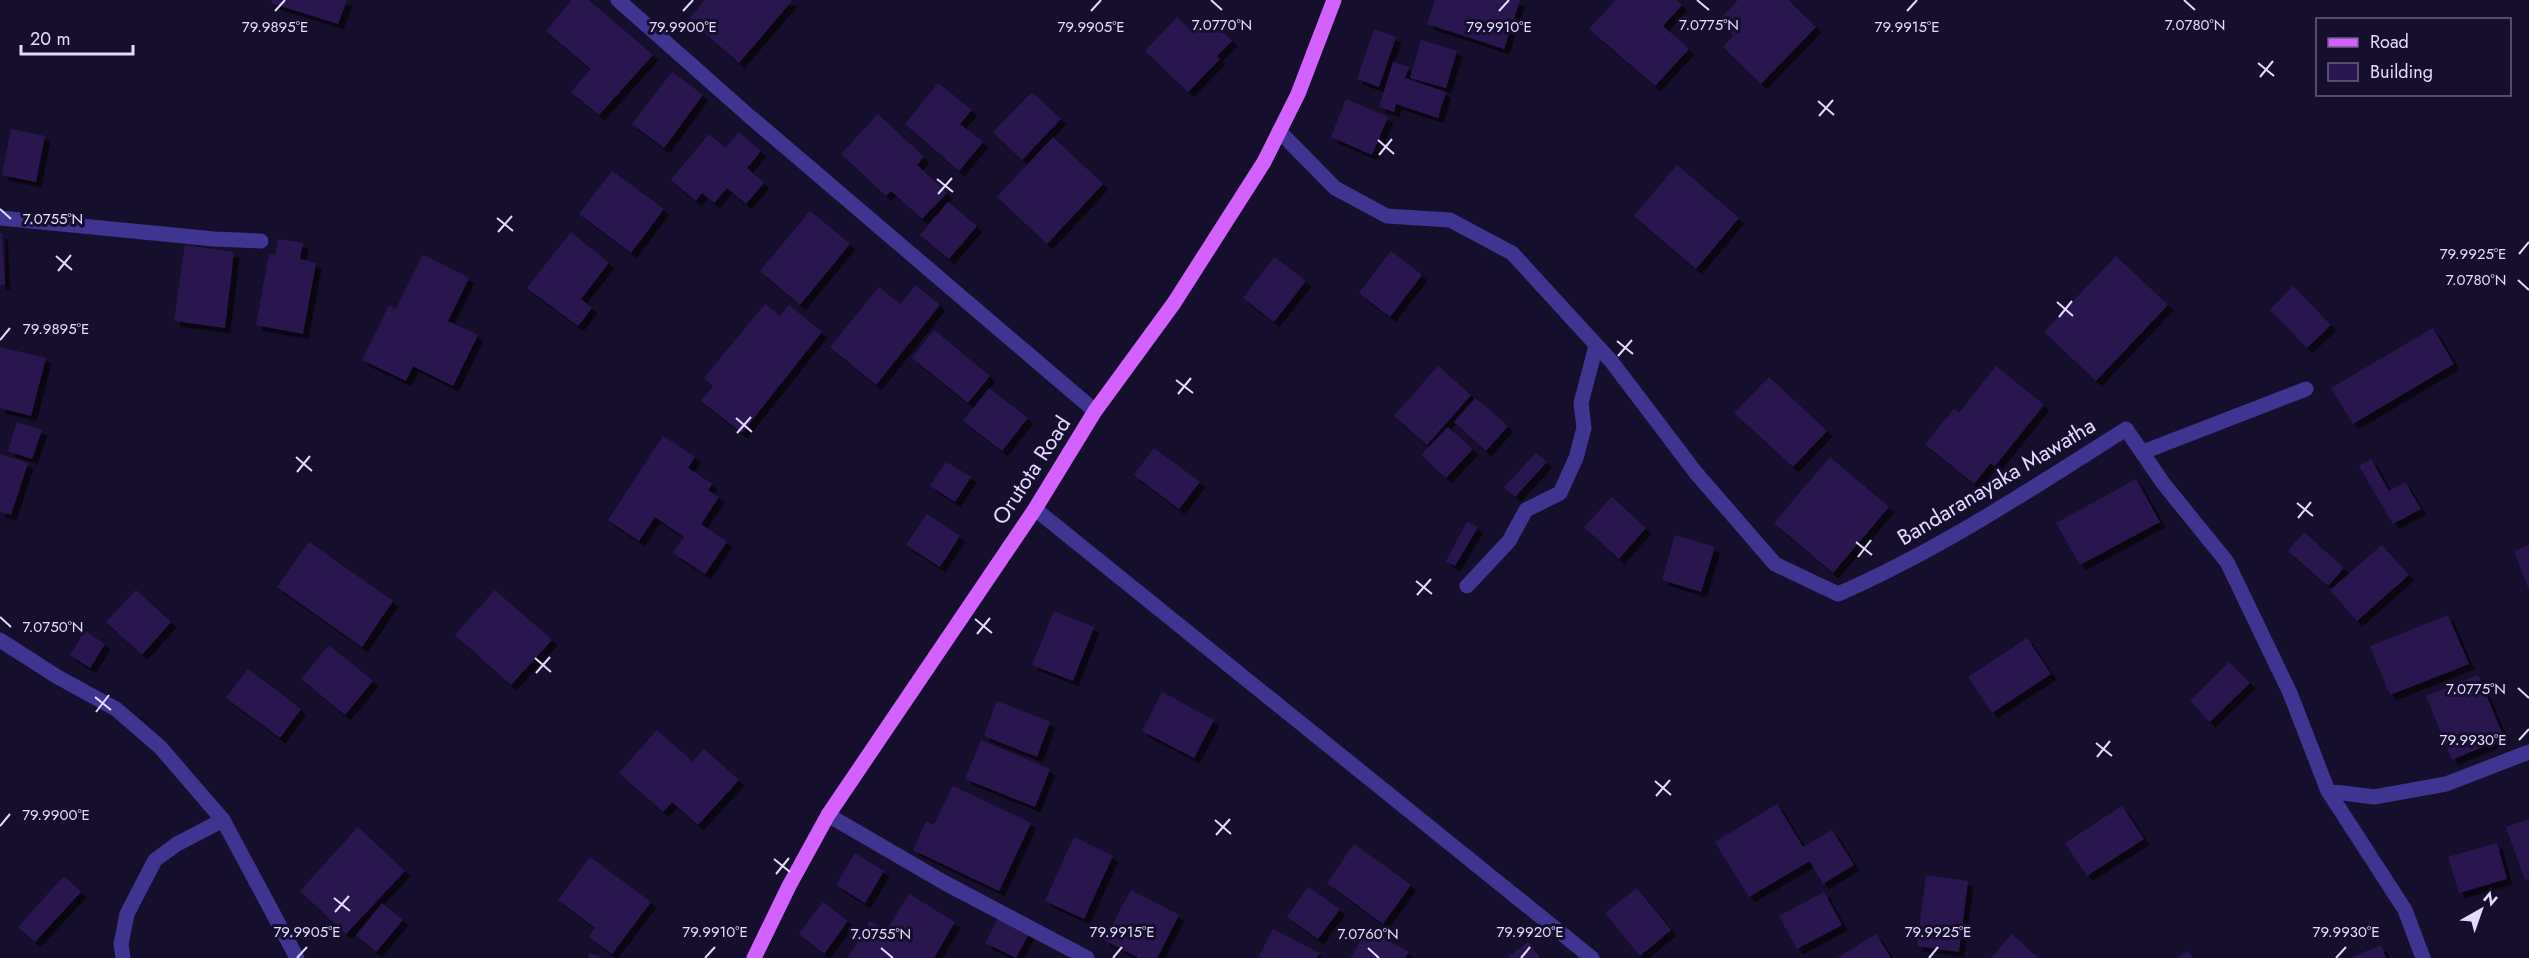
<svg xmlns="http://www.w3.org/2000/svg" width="2529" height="958" font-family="Jost,sans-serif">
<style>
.building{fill:#291850;filter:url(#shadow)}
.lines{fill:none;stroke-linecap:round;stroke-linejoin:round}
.minor{stroke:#403491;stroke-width:15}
.major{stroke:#d261ff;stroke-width:15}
.ticks{fill:none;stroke:#e2daff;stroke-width:2}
.labels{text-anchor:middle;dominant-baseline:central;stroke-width:6;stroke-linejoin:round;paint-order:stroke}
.street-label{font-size:22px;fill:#e2daff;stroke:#160e2d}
.ticks-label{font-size:15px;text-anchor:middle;fill:#e2daff;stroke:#160e2d;stroke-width:6;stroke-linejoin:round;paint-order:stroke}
</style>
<defs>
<filter id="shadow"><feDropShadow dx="5.5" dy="5.5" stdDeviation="0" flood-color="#0009"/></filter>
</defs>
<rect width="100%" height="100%" fill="#160e2d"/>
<g class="building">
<polygon points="272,0 347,0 338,24 271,3"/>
<polygon points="572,0 589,0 653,55 599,115 571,92 591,69 546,31"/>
<polygon points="705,0 790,0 792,1 739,63 689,19"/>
<polygon points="1435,0 1520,0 1504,49 1427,24"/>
<polygon points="1616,0 1676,0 1682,5 1663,26 1689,49 1655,86 1589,29"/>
<polygon points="1738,0 1788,0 1816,27 1761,84 1723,47 1733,36 1717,22"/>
<polygon points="1177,17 1194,34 1210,18 1232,41 1217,56 1220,59 1188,92 1145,51"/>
<polygon points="1374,29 1396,37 1379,87 1357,79"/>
<polygon points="1421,40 1457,51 1446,88 1410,78"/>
<polygon points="1393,62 1409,67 1405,78 1446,92 1438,118 1396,104 1394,112 1379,107"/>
<polygon points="672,72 703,95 664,148 632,124"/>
<polygon points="938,83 972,110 960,124 983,142 959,171 905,124"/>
<polygon points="1032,92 1061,119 1022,160 993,132"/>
<polygon points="1346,99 1388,117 1372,155 1331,137"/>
<polygon points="878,114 924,157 917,165 947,193 922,219 891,191 886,196 841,154"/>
<polygon points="11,129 45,136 36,182 2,175"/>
<polygon points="739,132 761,151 747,168 764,183 746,204 727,188 714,203 702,193 696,201 671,180 709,134 726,148"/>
<polygon points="1053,137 1103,184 1047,244 997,197"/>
<polygon points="1677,165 1739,218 1696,269 1634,216"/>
<polygon points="612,171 664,209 631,253 579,214"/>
<polygon points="948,202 977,226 949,259 920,235"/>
<polygon points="810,211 850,244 800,305 760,271"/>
<polygon points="571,232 609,263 581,299 592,308 578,326 527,288"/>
<polygon points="0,233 2,233 5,284 0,285"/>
<polygon points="278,239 303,243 300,259 316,263 303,334 256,325 269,254 275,255"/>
<polygon points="185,245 234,252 225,328 174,321"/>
<polygon points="1391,251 1422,275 1390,317 1359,293"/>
<polygon points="423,255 469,278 448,321 478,335 453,386 413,366 406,381 362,360 389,305 396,309"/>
<polygon points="2116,256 2168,305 2096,381 2044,332"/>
<polygon points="1274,257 1306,281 1274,322 1243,298"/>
<polygon points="916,285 940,305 876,385 830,347 879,287 900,304"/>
<polygon points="2293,286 2331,325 2307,348 2270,310"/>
<polygon points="765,304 780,316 789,305 822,332 742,433 701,401 713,386 704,378"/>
<polygon points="2433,328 2454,364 2353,424 2331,388"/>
<polygon points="934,330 990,376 968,403 912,358"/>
<polygon points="0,347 46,358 31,416 0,408"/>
<polygon points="1438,366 1471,395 1427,445 1394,416"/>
<polygon points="1996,366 2044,405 1995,466 1991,463 1974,484 1925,444 1954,409 1959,413"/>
<polygon points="1769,377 1827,431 1793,467 1734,413"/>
<polygon points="989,388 1028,418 1002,451 963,421"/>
<polygon points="1475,398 1508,426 1486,451 1454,422"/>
<polygon points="17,422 42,430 32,459 8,451"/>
<polygon points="1448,427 1473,449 1446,478 1421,455"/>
<polygon points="663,436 695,457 688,468 712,484 708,490 719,497 701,524 727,542 705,574 673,553 684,537 655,517 639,541 608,520"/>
<polygon points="1154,448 1200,482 1179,509 1134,475"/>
<polygon points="1536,453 1547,462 1515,497 1504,487"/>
<polygon points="0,454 28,463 11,515 0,512"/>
<polygon points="1830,457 1889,507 1833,573 1774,523"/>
<polygon points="2371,459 2389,491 2405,482 2421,509 2393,524 2359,466"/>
<polygon points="946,462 971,477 955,502 930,486"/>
<polygon points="2136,479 2160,522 2080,565 2056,523"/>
<polygon points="1612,497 1646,528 1619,559 1584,527"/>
<polygon points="927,514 960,536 940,567 906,545"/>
<polygon points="1467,522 1478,527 1455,566 1446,561"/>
<polygon points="2304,532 2344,568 2328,586 2288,551"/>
<polygon points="1675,535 1715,547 1701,592 1662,580"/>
<polygon points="309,542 393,601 362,647 277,587"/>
<polygon points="2382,545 2409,575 2357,621 2330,590"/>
<polygon points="2529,545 2529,590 2514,551"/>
<polygon points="136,590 171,622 142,655 106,622"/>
<polygon points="495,590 552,640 511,685 455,635"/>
<polygon points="1054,611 1094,627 1073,681 1032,665"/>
<polygon points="2448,615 2469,664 2390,695 2370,646"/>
<polygon points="85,631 105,644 90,668 70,655"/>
<polygon points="2027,638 2051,674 1992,713 1968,677"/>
<polygon points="329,645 373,681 345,715 301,679"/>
<polygon points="2229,662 2250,683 2210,722 2190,701"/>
<polygon points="248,669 301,709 280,738 226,698"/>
<polygon points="2478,675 2504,738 2452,760 2426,696"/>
<polygon points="1162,692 1214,720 1194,758 1142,731"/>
<polygon points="997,701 1050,722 1037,757 984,736"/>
<polygon points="657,730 693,762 704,749 739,780 698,825 672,802 663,812 619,773"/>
<polygon points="981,740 1050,769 1035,807 965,779"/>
<polygon points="953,786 1031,823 999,891 913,850 926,821 934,825"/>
<polygon points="1777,804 1803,847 1832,830 1854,865 1823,884 1810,861 1749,897 1715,842"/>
<polygon points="2122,806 2144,839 2087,876 2065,843"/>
<polygon points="2529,819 2529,879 2525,880 2506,827"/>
<polygon points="358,827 405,871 346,934 300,891"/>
<polygon points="1074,837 1113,856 1084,919 1045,901"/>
<polygon points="2497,843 2507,879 2459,893 2448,857"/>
<polygon points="1354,844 1411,885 1383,924 1327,883"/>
<polygon points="855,853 884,871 865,903 836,885"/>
<polygon points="590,857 651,902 612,954 589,937 595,928 558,900"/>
<polygon points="1926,875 1968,881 1959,952 1917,946"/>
<polygon points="64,876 81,892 35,942 18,927"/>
<polygon points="1308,887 1340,909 1318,939 1287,917"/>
<polygon points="1637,888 1671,930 1640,956 1605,913"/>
<polygon points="1131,890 1179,915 1157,958 1139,958 1104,940"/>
<polygon points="1824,892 1842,925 1797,949 1779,916"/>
<polygon points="909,894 955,922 934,958 848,958 870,921 886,931"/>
<polygon points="823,902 848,921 824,954 799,934"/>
<polygon points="382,903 403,920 376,952 356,935"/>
<polygon points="998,919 1029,934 1016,958 985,943"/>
<polygon points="1273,929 1319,953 1317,958 1258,958"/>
<polygon points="1367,929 1409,952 1405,958 1351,958"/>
<polygon points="1876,934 1891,958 1837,958"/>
<polygon points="2012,934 2038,958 1991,958"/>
<polygon points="1528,942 1541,958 1507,958"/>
<polygon points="2381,945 2386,958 2351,958"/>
<polygon points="2188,951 2193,958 2177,958"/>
<polygon points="590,953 602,958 588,958"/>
</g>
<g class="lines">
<g class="minor">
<polyline points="618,0 748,115 1095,411"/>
<path d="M1279,131L1335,188L1387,216L1450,220L1512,253L1611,361L1696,473L1775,564L1838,594C1939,550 2033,488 2126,429L2163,483L2227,562L2290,693L2328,791L2374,797L2446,784L2529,752"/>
<polyline points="0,218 214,239 261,241"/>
<polyline points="2143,452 2306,389"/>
<polyline points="1035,509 1592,958"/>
<polyline points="1467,586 1509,541 1526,510 1560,493 1576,458 1584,428 1581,403 1596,346"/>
<polyline points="0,640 56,676 116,709 160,747 223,820 297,958"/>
<polyline points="2328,791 2405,910 2423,958"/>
<polyline points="828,815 945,883 1087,958"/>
<polyline points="123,958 121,944 127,914 155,860 177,844 223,820"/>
</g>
<polyline class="major" points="754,958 789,886 828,815 1035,509 1095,411 1174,303 1264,162 1298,94 1334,0"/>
</g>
<path class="ticks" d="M1211,0L1222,10M1697,0L1709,10M2184,0L2195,10M275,11L285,0M683,11L693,0M1091,11L1101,0M1499,11L1509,0M1907,11L1917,0M2258,63L2274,76M2260,77L2273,61M1818,101L1834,115M1819,116L1833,100M1378,140L1394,154M1379,155L1392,139M937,179L953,192M938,194L952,178M0,209L11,219M497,218L513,231M498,232L512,216M2519,254L2529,242M56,256L72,270M58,271L71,255M2518,280L2529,290M2057,302L2073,316M2059,317L2072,301M0,340L10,328M1617,341L1633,354M1618,356L1632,340M1176,380L1193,393M1178,394L1191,378M736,418L752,432M737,433L751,417M296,457L312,471M297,472L310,456M2297,503L2313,516M2298,518L2311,502M1856,542L1872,555M1858,557L1871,540M1416,581L1432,594M1417,595L1431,579M0,617L11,627M975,619L992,633M977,634L990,618M535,658L551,672M536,673L550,657M2518,688L2529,698M95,697L111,710M96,712L109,695M2519,740L2529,729M2096,743L2112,756M2097,757L2110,741M1655,781L1671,795M1656,796L1670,780M1215,820L1231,834M0,826L10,814M1216,835L1230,819M774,859L790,872M776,874L789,858M334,898L350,911M335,912L349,896M881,948L893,958M1368,948L1379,958M297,958L307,947M705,958L715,947M1113,958L1122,947M1521,958L1530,947M1929,958L1938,947M2336,958L2346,947"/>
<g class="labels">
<g class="street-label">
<text transform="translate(1031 470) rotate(-57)">Orutota Road</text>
<text transform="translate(1996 481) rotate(-31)">Bandaranayaka Mawatha</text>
</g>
</g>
<g class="ticks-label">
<text x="1222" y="30">7.0770°N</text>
<text x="1709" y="30">7.0775°N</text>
<text x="2195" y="30">7.0780°N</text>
<text x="275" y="32">79.9895°E</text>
<text x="683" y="32">79.9900°E</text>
<text x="1091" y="32">79.9905°E</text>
<text x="1499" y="32">79.9910°E</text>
<text x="1907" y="32">79.9915°E</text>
<text x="53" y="224">7.0755°N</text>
<text x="2473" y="259">79.9925°E</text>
<text x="2476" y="285">7.0780°N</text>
<text x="56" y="334">79.9895°E</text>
<text x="53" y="632">7.0750°N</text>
<text x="2476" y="694">7.0775°N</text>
<text x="2473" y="745">79.9930°E</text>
<text x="56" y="820">79.9900°E</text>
<text x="307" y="937">79.9905°E</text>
<text x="715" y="937">79.9910°E</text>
<text x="1122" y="937">79.9915°E</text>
<text x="1530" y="937">79.9920°E</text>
<text x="1938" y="937">79.9925°E</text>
<text x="2346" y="937">79.9930°E</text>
<text x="881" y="939">7.0755°N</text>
<text x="1368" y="939">7.0760°N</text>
</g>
<rect x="2316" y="18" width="195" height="78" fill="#160e2d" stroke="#686081" stroke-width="1.5"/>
<rect x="2328" y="38" width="30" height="9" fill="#d261ff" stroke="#686081" stroke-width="1.5"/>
<text x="2370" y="48" font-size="18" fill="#e2daff">Road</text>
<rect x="2328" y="63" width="30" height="18" fill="#291850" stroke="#686081" stroke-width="1.5"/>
<text x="2370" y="78" font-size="18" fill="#e2daff">Building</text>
<g transform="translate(2481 910) rotate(40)" stroke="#160e2d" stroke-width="4.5" paint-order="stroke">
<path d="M0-4.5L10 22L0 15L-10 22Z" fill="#e2daff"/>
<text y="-9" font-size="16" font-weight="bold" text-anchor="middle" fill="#e2daff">N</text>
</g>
<path d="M21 45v9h112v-9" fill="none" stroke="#e2daff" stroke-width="3"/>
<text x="30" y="45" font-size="18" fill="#e2daff" stroke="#160e2d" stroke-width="4.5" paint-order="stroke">20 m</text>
</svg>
